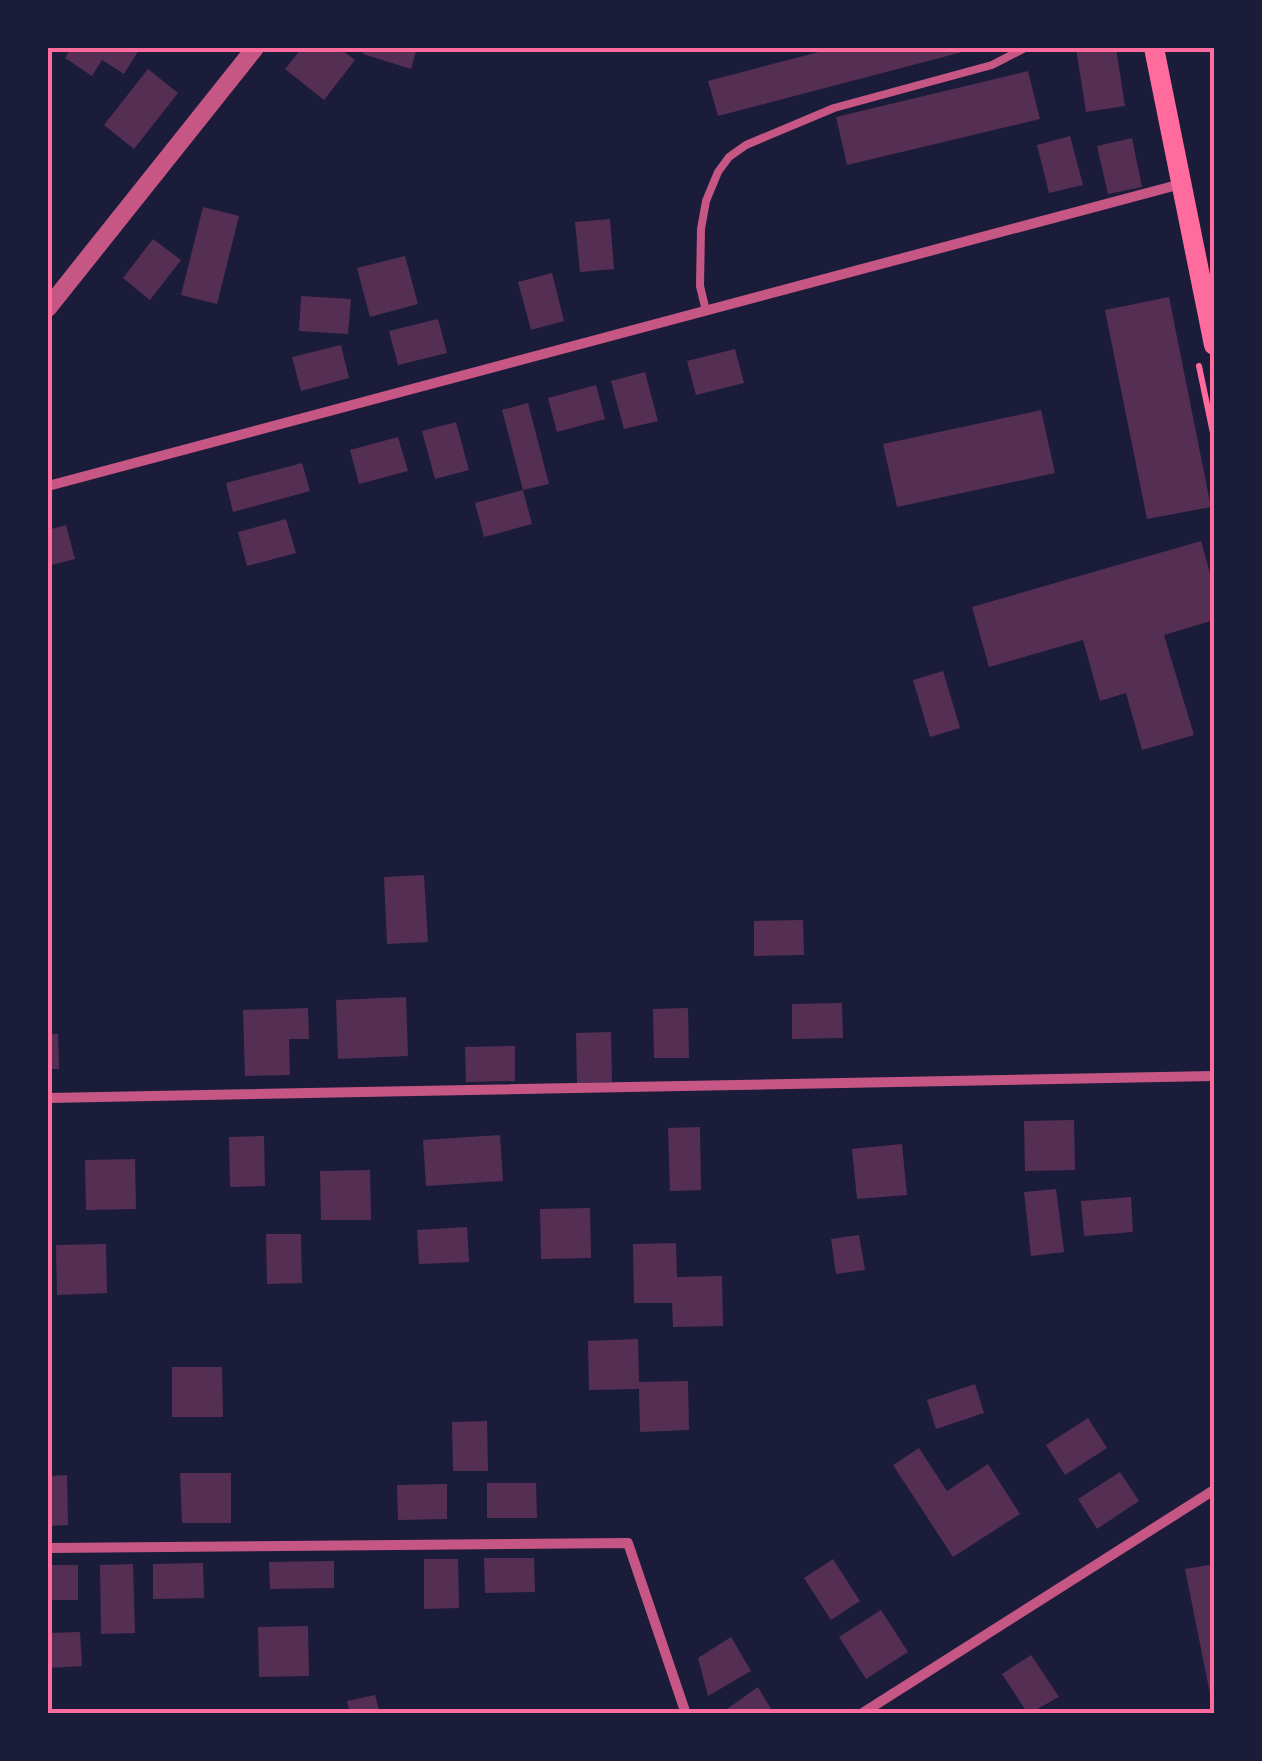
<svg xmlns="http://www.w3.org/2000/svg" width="1262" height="1761" font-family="'PT Sans',sans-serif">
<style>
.building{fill:#542f53}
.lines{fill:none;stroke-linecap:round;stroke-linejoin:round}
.path{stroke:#ff6b9d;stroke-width:6}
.service{stroke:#c65784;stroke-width:8}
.minor{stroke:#c65784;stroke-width:10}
.tertiary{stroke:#c65784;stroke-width:18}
.secondary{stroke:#ff6b9d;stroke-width:20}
.neatline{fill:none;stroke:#ff6b9d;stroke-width:4}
</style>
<rect width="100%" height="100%" fill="#1b1b3a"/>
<g class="building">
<polygon points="71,48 140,48 124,74 102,60 92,76 65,58"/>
<polygon points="302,48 339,48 355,60 324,100 285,69"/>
<polygon points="365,48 417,48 411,69 363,54"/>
<polygon points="834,48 974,48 974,49 718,116 708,81"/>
<polygon points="1076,48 1116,48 1125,106 1086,112"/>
<polygon points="148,69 178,93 134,149 104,125"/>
<polygon points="1028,71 1040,119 847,165 836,117"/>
<polygon points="1070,136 1083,185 1049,193 1037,145"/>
<polygon points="1132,138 1142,187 1108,194 1097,146"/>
<polygon points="203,207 239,216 217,304 181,295"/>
<polygon points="610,219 614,269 580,272 575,222"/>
<polygon points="153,239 181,260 150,300 123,278"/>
<polygon points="405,256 418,304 370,317 357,268"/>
<polygon points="552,273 564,321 531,330 518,282"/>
<polygon points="301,296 351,299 348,334 299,331"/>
<polygon points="1169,297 1211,507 1147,519 1105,310"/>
<polygon points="438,319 447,353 398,365 389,331"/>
<polygon points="341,345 349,378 301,391 292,357"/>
<polygon points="735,349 744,383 696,395 687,361"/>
<polygon points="645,372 658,421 624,429 611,381"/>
<polygon points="596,385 605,419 557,432 548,398"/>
<polygon points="528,403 549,484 523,490 502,410"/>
<polygon points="1041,410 1055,473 897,507 883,444"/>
<polygon points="456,422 469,470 435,479 422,431"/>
<polygon points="398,437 408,471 359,484 350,450"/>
<polygon points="302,463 310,491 233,512 226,483"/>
<polygon points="523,490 532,524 484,537 475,503"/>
<polygon points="286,519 296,553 247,566 238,532"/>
<polygon points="66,525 75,559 48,566 48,530"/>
<polygon points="1201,541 1214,587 1214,620 1164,635 1194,735 1142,750 1126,693 1100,701 1083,640 989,667 972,607"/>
<polygon points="943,671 960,728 930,737 913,680"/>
<polygon points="424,875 428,942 387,944 384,877"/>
<polygon points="803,920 804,955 754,956 754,921"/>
<polygon points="406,997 408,1056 338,1059 336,1000"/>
<polygon points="842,1003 843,1038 792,1039 792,1004"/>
<polygon points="308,1008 309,1039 289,1039 290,1075 245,1076 243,1010"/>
<polygon points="688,1008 689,1058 654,1058 653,1009"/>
<polygon points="611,1032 612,1082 577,1083 576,1033"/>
<polygon points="48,1034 58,1034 59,1069 48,1069"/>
<polygon points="515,1046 515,1081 466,1082 465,1047"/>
<polygon points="1074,1120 1075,1170 1025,1171 1024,1121"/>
<polygon points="700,1127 701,1190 670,1191 668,1128"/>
<polygon points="500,1135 503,1181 426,1186 423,1140"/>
<polygon points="264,1136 265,1186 230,1187 229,1137"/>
<polygon points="902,1144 907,1195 857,1199 852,1149"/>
<polygon points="135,1159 136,1209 86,1210 85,1160"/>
<polygon points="370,1170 371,1220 321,1220 320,1171"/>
<polygon points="1056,1189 1064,1252 1031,1256 1024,1192"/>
<polygon points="1131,1197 1133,1232 1084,1236 1081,1201"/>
<polygon points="590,1208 591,1258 541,1259 540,1209"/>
<polygon points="467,1227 469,1262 419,1264 417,1230"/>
<polygon points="266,1234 301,1234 302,1283 267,1284"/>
<polygon points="859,1235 865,1270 836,1274 831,1239"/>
<polygon points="676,1243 677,1277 722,1276 723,1326 673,1327 672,1303 634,1303 633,1244"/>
<polygon points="106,1244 107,1293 57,1295 56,1245"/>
<polygon points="638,1339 639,1382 688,1381 689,1430 640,1432 639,1389 589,1390 588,1341"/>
<polygon points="172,1367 222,1367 223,1417 172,1417"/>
<polygon points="975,1384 984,1413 936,1429 927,1400"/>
<polygon points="1088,1418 1107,1448 1065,1475 1046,1445"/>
<polygon points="487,1421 488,1471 453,1471 452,1422"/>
<polygon points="919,1448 947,1491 988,1464 1020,1514 953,1557 893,1465"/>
<polygon points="1120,1472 1139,1501 1097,1529 1078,1499"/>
<polygon points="180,1473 231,1473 231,1523 182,1523"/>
<polygon points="67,1475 68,1525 48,1526 48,1476"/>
<polygon points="487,1483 536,1483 537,1518 487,1518"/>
<polygon points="447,1484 447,1519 398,1520 397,1485"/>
<polygon points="484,1558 534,1558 535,1592 485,1593"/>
<polygon points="424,1559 458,1559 459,1608 424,1609"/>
<polygon points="833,1559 860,1601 831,1620 804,1578"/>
<polygon points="334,1561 334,1588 270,1589 269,1562"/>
<polygon points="203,1563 204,1598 153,1599 153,1564"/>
<polygon points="133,1564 135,1633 101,1634 100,1565"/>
<polygon points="1214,1564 1214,1709 1213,1709 1185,1569"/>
<rect x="48" y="1565" width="30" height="35"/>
<polygon points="881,1610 908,1652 866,1679 839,1637"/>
<polygon points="308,1626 309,1676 259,1677 258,1627"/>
<polygon points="80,1632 82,1666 48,1668 48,1633"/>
<polygon points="731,1637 751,1671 708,1696 698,1658"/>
<polygon points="1031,1655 1059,1697 1028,1714 1002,1674"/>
<polygon points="758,1687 774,1714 720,1714"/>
<polygon points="375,1695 380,1714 350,1714 347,1701"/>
</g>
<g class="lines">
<polyline class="path" points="1199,366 1214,438"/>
<polyline class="service" points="706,311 700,286 701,229 706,201 718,172 729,157 746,145 834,108 992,65 1025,48"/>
<g class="minor">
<polyline points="48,486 1181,184"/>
<polyline points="48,1098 1214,1076"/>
<polyline points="48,1548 628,1543 686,1714"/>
<polyline points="861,1714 1214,1490"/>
</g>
<polyline class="tertiary" points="48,308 255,48"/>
<polyline class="secondary" points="1154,48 1214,345"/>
</g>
<rect width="1262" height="1761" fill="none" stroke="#1b1b3a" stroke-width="100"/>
<rect x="50" y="50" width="1162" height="1661" class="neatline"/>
</svg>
